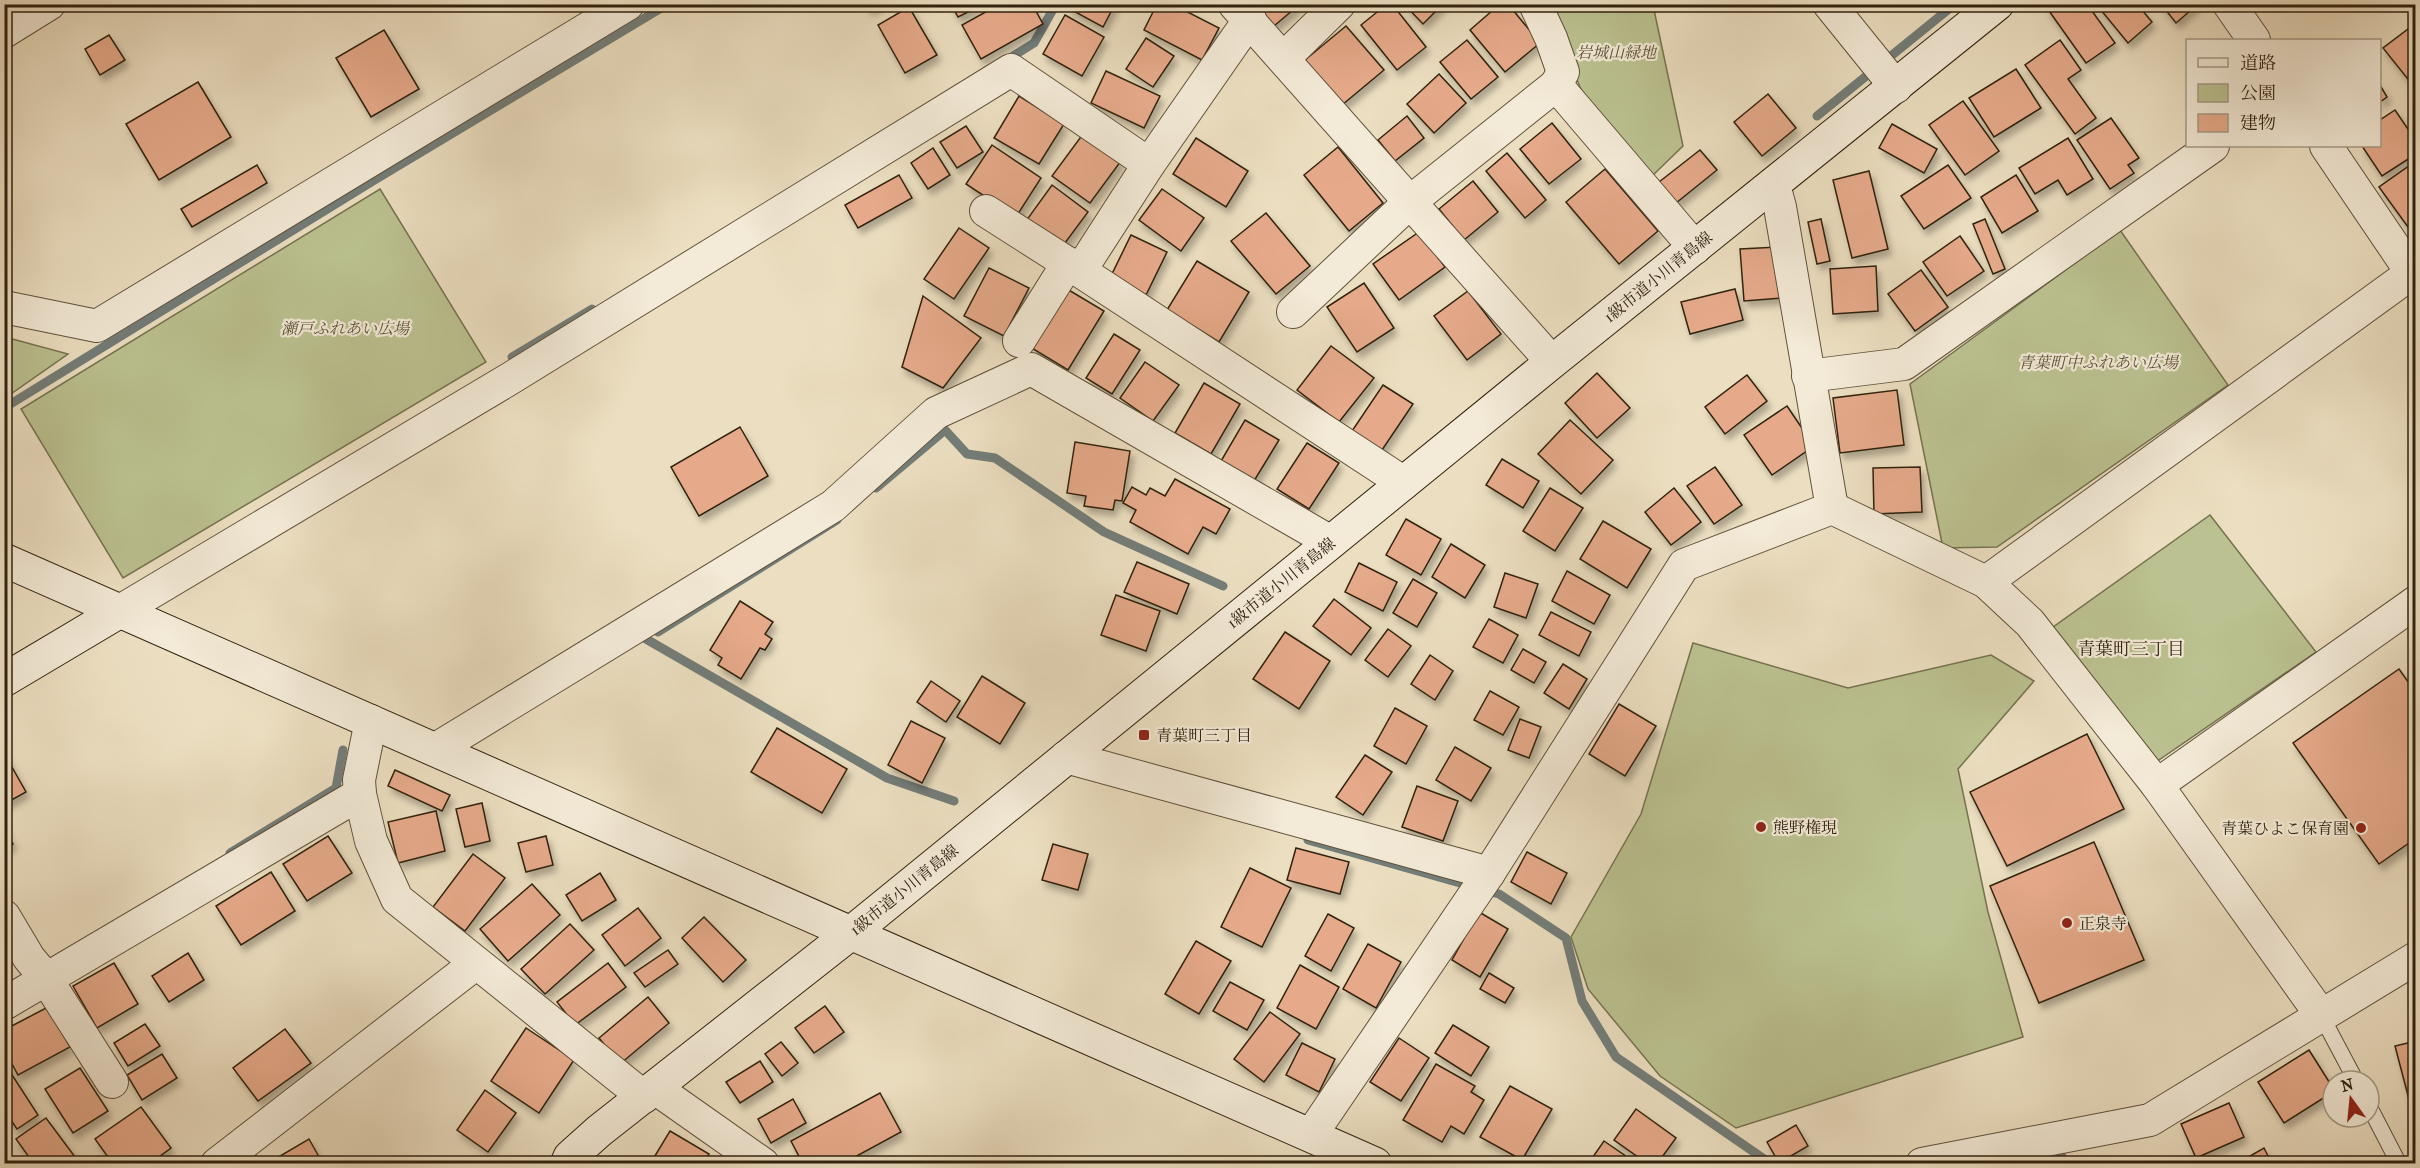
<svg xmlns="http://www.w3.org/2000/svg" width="2420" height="1168" font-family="'IM FELL French Canon','Noto Serif JP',serif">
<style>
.green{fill:#bbc190;stroke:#767250;stroke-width:1.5}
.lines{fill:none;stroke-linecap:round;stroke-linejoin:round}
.stream{stroke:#737d79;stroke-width:9}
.building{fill:#e6aa8a;stroke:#30220f;stroke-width:1.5;filter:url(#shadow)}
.lane-casing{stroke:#5f513c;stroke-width:17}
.street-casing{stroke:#5f513c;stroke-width:34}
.secondary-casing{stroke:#30220f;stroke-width:35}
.lane{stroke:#f3ead7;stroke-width:15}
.street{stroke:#f3ead7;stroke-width:32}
.secondary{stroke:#f3ead7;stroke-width:33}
.poi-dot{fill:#8f2418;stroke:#f3ead7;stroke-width:2}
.labels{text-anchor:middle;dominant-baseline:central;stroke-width:4.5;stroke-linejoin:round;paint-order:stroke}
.park-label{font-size:16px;font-style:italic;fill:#5a5236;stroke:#f3ead7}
.street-label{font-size:16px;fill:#30220f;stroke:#f3ead7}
.poi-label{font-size:16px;fill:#30220f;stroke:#f3ead7;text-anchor:start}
.neighbourhood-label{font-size:18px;fill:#30220f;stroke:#f3ead7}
</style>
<defs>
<filter id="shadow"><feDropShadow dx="3.5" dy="6" stdDeviation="3" flood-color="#0004"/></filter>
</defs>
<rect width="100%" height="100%" fill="#ecdfc1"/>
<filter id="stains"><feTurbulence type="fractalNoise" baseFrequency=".00333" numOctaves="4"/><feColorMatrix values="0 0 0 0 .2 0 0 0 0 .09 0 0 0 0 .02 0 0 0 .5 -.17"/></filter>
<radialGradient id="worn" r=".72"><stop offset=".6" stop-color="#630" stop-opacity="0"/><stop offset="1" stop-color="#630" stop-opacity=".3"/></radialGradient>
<g class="green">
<polygon points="1546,5 1653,5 1683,146 1650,178 1600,125 1580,87"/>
<polygon points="380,189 486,362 123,578 21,409"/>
<polygon points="2120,230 2228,385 1997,547 1943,548 1910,384"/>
<polygon points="4,337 5,337 68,354 5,398"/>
<polygon points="2210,515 2316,652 2153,764 2049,630"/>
<polygon points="1693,643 1848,688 1991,655 2034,681 1958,769 1988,912 2023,1037 1736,1128 1660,1076 1588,989 1571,937 1641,814"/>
</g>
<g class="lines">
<g class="stream">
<polyline points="1005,61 1034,43 1056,4"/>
<polyline points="1817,116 1955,4"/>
<polyline points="512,357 592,309"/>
<polyline points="4,408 373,181 668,4"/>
<polyline points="876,488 945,430 967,454 995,458 1104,532 1223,586"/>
<polyline points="658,632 837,520"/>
<polyline points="646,639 887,778 954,801"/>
<polyline points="1308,840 1499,894 1566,938 1582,1001 1616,1057 1767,1161"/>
<polyline points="230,853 336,788 343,750"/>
<polyline points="2061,1155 2066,1164"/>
</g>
</g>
<g class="building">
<polygon points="867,4 880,4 869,10"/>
<polygon points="951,4 984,4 958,17"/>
<polygon points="1000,4 1032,4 1043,24 981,59 962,25"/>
<polygon points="1070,4 1115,4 1103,27 1068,8"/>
<polygon points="1157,4 1172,4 1219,28 1202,60 1144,30"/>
<polygon points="1257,4 1300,4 1274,26"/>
<polygon points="1387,4 1392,4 1426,47 1397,70 1361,25"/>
<polygon points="1404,4 1443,4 1423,24"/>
<polygon points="1500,4 1508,4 1540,43 1505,72 1470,30"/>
<polygon points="2051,4 2087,4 2115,43 2086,63 2047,8"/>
<polygon points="2096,4 2137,4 2152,22 2128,43"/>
<polygon points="2161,4 2198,4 2176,23"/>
<polygon points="909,7 937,55 905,73 878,25"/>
<polygon points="1065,15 1104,37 1082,76 1043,54"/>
<polygon points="2416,23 2416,79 2411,83 2383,48"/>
<polygon points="1346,26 1384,70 1342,105 1305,60"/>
<polygon points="384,30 419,89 371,117 336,58"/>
<polygon points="109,35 125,60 100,75 85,49"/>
<polygon points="1146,38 1174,56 1153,87 1126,69"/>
<polygon points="1467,40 1498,77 1471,99 1440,62"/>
<polygon points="2060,40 2081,70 2068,79 2096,118 2075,134 2025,65"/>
<polygon points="2016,69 2041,108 1994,137 1969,98"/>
<polygon points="1106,71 1160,96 1144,128 1091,103"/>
<polygon points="1439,74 1466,103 1434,133 1407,104"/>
<polygon points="198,82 231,137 159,180 126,124"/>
<polygon points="2380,85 2387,97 2380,102"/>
<polygon points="1768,94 1796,128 1762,156 1734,122"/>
<polygon points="1019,96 1064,124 1039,164 994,138"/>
<polygon points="1963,101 1999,151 1965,175 1929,125"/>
<polygon points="2395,110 2416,141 2416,154 2382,176 2362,146 2380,146 2380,120"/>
<polygon points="1407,116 1424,138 1395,161 1378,140"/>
<polygon points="2111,118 2139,158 2128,165 2134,173 2110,189 2077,140"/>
<polygon points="1552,123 1581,159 1549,184 1520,149"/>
<polygon points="1892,124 1937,149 1924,173 1879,148"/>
<polygon points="966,126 983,152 957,168 940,142"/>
<polygon points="1083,134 1121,161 1090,203 1052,176"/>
<polygon points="1196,138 1248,171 1226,207 1173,174"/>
<polygon points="2068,138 2093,179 2067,195 2058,180 2035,194 2019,168"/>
<polygon points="992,145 1041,178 1016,217 966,184"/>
<polygon points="1338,147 1383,203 1349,231 1304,175"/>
<polygon points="933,148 950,175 928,189 911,163"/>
<polygon points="1700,150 1717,170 1676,203 1659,182"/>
<polygon points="1507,153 1546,200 1525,218 1486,171"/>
<polygon points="2416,161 2416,222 2408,227 2379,187"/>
<polygon points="257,165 267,183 192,227 181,209"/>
<polygon points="1948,165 1971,198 1924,229 1901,196"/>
<polygon points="1605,169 1658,231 1619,264 1566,202"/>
<polygon points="1869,171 1888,249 1852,258 1833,180"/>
<polygon points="899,175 912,198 858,228 845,205"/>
<polygon points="2016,175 2038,211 2002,233 1981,197"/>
<polygon points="1473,181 1498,212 1464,240 1439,209"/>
<polygon points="1052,185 1088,212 1062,247 1026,221"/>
<polygon points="1162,189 1204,218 1181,251 1139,220"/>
<polygon points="1266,213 1310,266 1276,294 1231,241"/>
<polygon points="1821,219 1830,261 1817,264 1808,222"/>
<polygon points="1985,219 2005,269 1993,274 1973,224"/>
<polygon points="959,228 989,248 954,299 924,279"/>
<polygon points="1419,232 1445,267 1399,300 1373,264"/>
<polygon points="1131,235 1167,252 1146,295 1110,278"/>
<polygon points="1960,236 1984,271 1947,296 1923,262"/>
<polygon points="1778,247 1782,298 1744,301 1740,249"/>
<polygon points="1197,261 1249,292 1219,342 1167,310"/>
<polygon points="1876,266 1878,311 1833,314 1830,269"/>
<polygon points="989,268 1029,288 1004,336 964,316"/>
<polygon points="1921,270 1948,307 1915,331 1888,294"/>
<polygon points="1364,283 1394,328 1357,352 1327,307"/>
<polygon points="1067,289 1104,311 1068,370 1030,347"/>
<polygon points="1735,289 1743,320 1690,334 1681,302"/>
<polygon points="1468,291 1501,334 1467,360 1434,316"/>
<polygon points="923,296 981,338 943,388 902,367"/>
<polygon points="1114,334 1140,350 1112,394 1086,378"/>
<polygon points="1331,346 1374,378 1339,422 1297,390"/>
<polygon points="1145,362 1179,385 1153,421 1120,398"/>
<polygon points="1597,373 1630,408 1597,438 1565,403"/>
<polygon points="1747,375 1767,401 1725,434 1705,407"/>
<polygon points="1204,383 1240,404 1211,454 1175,433"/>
<polygon points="1383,385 1413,404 1382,450 1352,431"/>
<polygon points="1897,390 1904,445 1840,453 1833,398"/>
<polygon points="1787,406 1814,446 1772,475 1744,435"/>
<polygon points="1245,420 1279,440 1254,481 1221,461"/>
<polygon points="1570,420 1613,460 1581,494 1538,454"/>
<polygon points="740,427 768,476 699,516 671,467"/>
<polygon points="1075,442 1130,451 1122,501 1115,500 1113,510 1084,506 1086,496 1067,493"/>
<polygon points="1307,443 1339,463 1309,509 1277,489"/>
<polygon points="1502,459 1539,481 1523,508 1486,485"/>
<polygon points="1715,467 1742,505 1714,524 1687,486"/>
<polygon points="1920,467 1922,512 1874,514 1873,468"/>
<polygon points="1175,479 1230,509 1216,534 1203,527 1188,554 1130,522 1136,510 1123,503 1132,487 1146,495 1150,488 1165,496"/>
<polygon points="1550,488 1583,508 1555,551 1523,531"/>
<polygon points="1674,488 1701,522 1671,545 1645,512"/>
<polygon points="1406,519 1441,539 1421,575 1386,555"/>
<polygon points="1603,521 1651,549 1627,588 1580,559"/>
<polygon points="1451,544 1485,565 1465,598 1432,577"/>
<polygon points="1137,562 1189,584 1177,614 1124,592"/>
<polygon points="1359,563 1397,582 1383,611 1345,592"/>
<polygon points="1567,571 1610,595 1594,624 1552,601"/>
<polygon points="1505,573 1538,584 1526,618 1494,607"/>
<polygon points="1413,579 1437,593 1417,627 1393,613"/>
<polygon points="1116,595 1160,611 1146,651 1101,635"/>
<polygon points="1334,599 1371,628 1351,655 1313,626"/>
<polygon points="740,601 773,622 765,634 772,639 765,650 760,648 741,679 718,665 722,658 710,650"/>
<polygon points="1551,612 1591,632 1579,656 1539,635"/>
<polygon points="1489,619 1518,635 1503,663 1473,647"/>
<polygon points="1388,629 1411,646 1388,677 1365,660"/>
<polygon points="1285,632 1330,661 1299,709 1253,679"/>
<polygon points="1523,649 1546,662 1534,683 1511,670"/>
<polygon points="1430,655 1453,671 1435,700 1411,684"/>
<polygon points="1563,664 1587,679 1569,709 1544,693"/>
<polygon points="2399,669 2416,693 2416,838 2379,864 2293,743"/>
<polygon points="982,676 1025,703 1000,744 957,717"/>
<polygon points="931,681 960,701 946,722 917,702"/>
<polygon points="1490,691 1519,707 1503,735 1474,720"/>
<polygon points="1619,704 1656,726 1625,776 1589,754"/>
<polygon points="1395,708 1427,726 1406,764 1374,746"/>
<polygon points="1520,719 1541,727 1529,758 1508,750"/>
<polygon points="911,721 945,738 922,783 888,765"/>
<polygon points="777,728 847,769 822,813 751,772"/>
<polygon points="2087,734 2124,809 2007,866 1970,792"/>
<polygon points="1455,747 1491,768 1471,801 1436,780"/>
<polygon points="4,753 26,792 6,803 4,800"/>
<polygon points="1365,755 1392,772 1363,815 1336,797"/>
<polygon points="395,770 450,795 442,811 388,786"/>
<polygon points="1417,786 1458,801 1443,841 1402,827"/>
<polygon points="482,803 490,841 465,847 456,809"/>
<polygon points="436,811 445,851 398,863 388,822"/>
<polygon points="4,829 13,844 4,849"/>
<polygon points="328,836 352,873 307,901 283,864"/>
<polygon points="546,836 553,865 526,872 518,843"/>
<polygon points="2094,842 2144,960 2039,1003 1990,886"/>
<polygon points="1053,844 1088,854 1078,890 1042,880"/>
<polygon points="1296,848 1349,862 1340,894 1287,880"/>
<polygon points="1527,852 1567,873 1551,904 1511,882"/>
<polygon points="473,854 505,878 465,931 433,907"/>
<polygon points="1250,868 1291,888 1262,947 1221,927"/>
<polygon points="271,872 295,911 241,945 216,906"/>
<polygon points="600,873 616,900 582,921 566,895"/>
<polygon points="532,884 560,915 508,961 480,929"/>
<polygon points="638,908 661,938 625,966 602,935"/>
<polygon points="1479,912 1508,929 1480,977 1452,960"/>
<polygon points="1328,914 1354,928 1331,971 1305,956"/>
<polygon points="704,917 746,960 723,982 682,938"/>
<polygon points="570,924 594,950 545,994 521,969"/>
<polygon points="1196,941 1231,961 1199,1014 1165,994"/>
<polygon points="1368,944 1401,962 1376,1008 1343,989"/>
<polygon points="668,950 678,964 645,987 634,973"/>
<polygon points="188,953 204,980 169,1002 152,976"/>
<polygon points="114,963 138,1004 97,1028 73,986"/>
<polygon points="608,963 626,987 575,1025 557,1002"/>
<polygon points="1300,965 1339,987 1316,1029 1277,1008"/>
<polygon points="1489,973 1514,988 1505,1003 1480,989"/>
<polygon points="1230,982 1264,1000 1247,1030 1213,1011"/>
<polygon points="648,997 669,1023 620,1064 599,1038"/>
<polygon points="825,1006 844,1032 814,1053 795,1028"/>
<polygon points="48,1007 70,1047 18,1075 4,1049 4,1030"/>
<polygon points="1270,1012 1300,1034 1264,1082 1234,1059"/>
<polygon points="145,1024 160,1046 128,1066 114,1043"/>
<polygon points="1453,1025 1489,1047 1471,1076 1435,1053"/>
<polygon points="526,1028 574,1060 539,1113 491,1081"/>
<polygon points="285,1029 311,1063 258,1101 233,1068"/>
<polygon points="1399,1038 1429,1058 1401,1101 1370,1082"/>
<polygon points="2416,1041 2416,1126 2395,1046"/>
<polygon points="781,1042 798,1063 782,1076 765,1054"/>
<polygon points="1302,1043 1335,1059 1319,1092 1286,1075"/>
<polygon points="2309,1050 2333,1088 2333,1092 2284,1123 2258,1082"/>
<polygon points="162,1054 177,1078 142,1100 127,1075"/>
<polygon points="760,1061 773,1082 740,1103 726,1082"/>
<polygon points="5,1064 38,1115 17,1129 4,1110"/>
<polygon points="1436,1064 1475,1086 1471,1092 1484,1100 1464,1134 1451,1126 1442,1142 1403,1120"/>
<polygon points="80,1068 108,1111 73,1133 45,1089"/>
<polygon points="1510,1086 1552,1109 1522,1160 1480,1137"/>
<polygon points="485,1090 516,1113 488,1152 457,1130"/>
<polygon points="880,1093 901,1132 842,1164 803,1164 791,1141"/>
<polygon points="793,1099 806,1123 771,1143 758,1119"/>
<polygon points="2229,1103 2244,1137 2196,1158 2181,1124"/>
<polygon points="141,1107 171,1148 149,1164 113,1164 95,1139"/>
<polygon points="1636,1109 1676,1138 1657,1164 1648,1164 1614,1140"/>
<polygon points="46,1118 78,1161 75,1164 34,1164 16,1139"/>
<polygon points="1796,1125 1808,1146 1779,1163 1767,1142"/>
<polygon points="670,1131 709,1154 703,1164 650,1164"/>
<polygon points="309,1139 323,1164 278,1164 275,1159"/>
<polygon points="1604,1141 1630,1159 1627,1164 1588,1164"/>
<polygon points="2264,1148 2272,1164 2236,1164"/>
</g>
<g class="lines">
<defs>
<g id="lane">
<polyline points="2321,1015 2356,1081"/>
<polyline points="2369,1106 2399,1164"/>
</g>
<g id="street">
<polyline points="1535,4 1551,38 1563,72 1556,85"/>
<polyline points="1829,4 1896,87"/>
<polyline points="2229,4 2254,40"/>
<polyline points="1235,5 1552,362"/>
<polyline points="1250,19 1149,164 1080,271 1404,483"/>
<polyline points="4,32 49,4"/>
<polyline points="1284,58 1339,4"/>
<polyline points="2326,146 2416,279"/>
<polyline points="1774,185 1780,207 1832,508"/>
<polyline points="986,211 1080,271"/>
<polyline points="4,307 97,326 628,4"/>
<polyline points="1293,312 1411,201 1556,85 1695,248"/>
<polyline points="1019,341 1068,263"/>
<polyline points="1808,376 1904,364 2213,146"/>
<polyline points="1986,582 2416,270"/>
<polyline points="120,611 511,378 1011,70 1149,164"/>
<polyline points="371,721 359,780 360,794 371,841 397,899 644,1097"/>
<polyline points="436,749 833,506 936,413 1031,369 1331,542"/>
<polyline points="1066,757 1489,873"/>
<polyline points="2157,785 2416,602"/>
<polyline points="4,916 29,958 45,977 112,1082"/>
<polyline points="4,1004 360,794"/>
<polyline points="655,1088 763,1164"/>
<polyline points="1311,1135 1489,873 1684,565 1832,508 1986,582 2030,623 2157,785 2321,1015"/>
<polyline points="217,1164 475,964"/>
<polyline points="1922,1164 2150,1120 2416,958"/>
</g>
<g id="secondary">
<polyline points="4,560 1375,1164"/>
<polyline points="4,680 120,611"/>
<polyline points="567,1164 570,1157 599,1131 851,933 1552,362 1997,4"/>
</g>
</defs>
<use href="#lane" class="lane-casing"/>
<use href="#street" class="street-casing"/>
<use href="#secondary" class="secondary-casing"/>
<use href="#lane" class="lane"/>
<use href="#street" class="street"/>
<use href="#secondary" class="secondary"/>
</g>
<g class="poi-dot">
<rect x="1138" y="729" width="12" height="12" rx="3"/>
<circle cx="1761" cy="827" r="6"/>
<circle cx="2361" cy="828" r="6"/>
<circle cx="2067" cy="923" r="6"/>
</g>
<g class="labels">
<g class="park-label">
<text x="1616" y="52">岩城山緑地</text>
<text x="345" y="328">瀬戸ふれあい広場</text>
<text x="2098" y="362">青葉町中ふれあい広場</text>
</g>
<g class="street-label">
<text transform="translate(1658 277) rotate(-39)">1級市道小川青島線</text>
<text transform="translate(1281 583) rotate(-39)">1級市道小川青島線</text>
<text transform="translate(904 890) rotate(-39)">1級市道小川青島線</text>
</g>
<g class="poi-label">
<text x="1156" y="735">青葉町三丁目</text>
<text x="1773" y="827">熊野権現</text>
<text x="2349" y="828" text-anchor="end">青葉ひよこ保育園</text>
<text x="2079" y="923">正泉寺</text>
</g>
<g class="neighbourhood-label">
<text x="2131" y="649">青葉町三丁目</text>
</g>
</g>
<rect width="2420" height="1168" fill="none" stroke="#ecdfc1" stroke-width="24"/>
<rect x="6" y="6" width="2408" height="1156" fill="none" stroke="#30220f" stroke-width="3"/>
<rect x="12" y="12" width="2396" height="1144" fill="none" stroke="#30220f" stroke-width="1.5"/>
<rect x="2186" y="39" width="195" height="108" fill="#f3ead7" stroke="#a59a87" stroke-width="1.5"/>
<rect x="2198" y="58" width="30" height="9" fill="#f3ead7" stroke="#a59a87" stroke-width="1.5"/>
<text x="2240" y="69" font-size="18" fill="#30220f">道路</text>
<rect x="2198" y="84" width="30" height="18" fill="#bbc190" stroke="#a59a87" stroke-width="1.5"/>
<text x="2240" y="99" font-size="18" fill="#30220f">公園</text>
<rect x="2198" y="114" width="30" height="18" fill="#e6aa8a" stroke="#a59a87" stroke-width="1.5"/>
<text x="2240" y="129" font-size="18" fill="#30220f">建物</text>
<g transform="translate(2351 1099) rotate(345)"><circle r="28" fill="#f3ead7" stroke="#a59a87" stroke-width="1.5"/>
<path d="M0-4.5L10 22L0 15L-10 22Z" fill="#8f2418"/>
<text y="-9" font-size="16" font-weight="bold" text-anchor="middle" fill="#30220f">N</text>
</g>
<rect width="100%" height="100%" filter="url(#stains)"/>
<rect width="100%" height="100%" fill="url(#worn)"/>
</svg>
